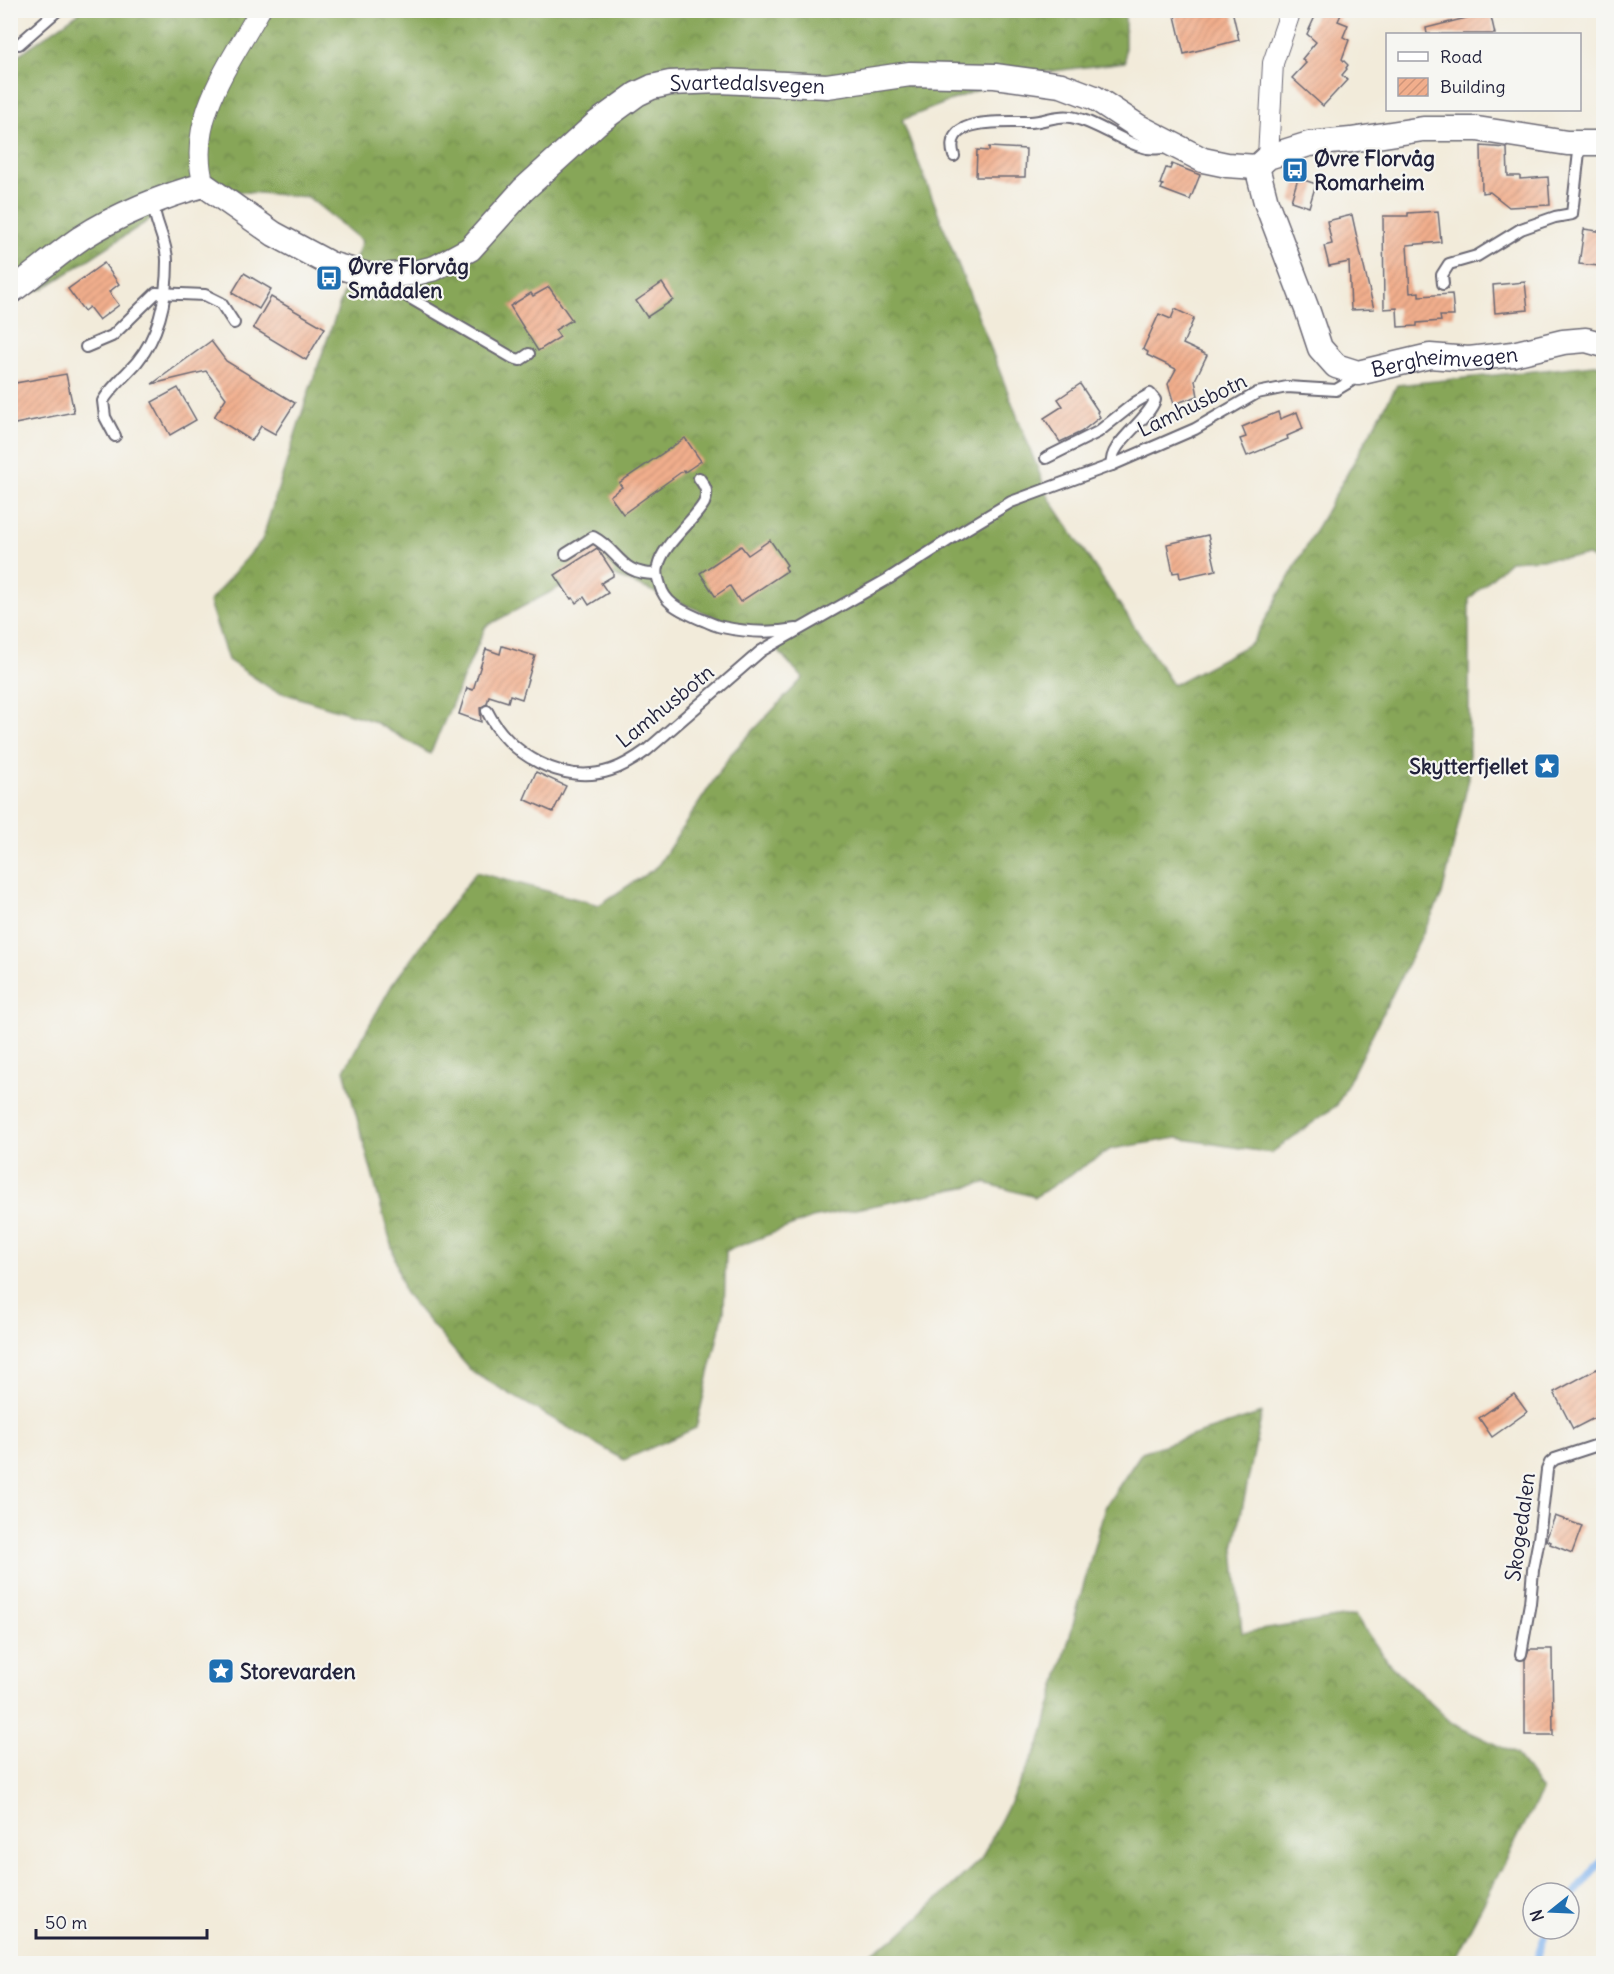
<svg xmlns="http://www.w3.org/2000/svg" width="1614" height="1974" font-family="Delius,sans-serif">
<style>
.forest{fill:url(#forest-crowns);stroke:#54644a;stroke-width:1.5}
.lines{fill:none;stroke-linecap:round;stroke-linejoin:round}
.stream{stroke:#82b4ee;stroke-width:7}
.building{fill:url(#building-hatch)}
.service-casing{stroke:#6b6873;stroke-width:14}
.minor-casing{stroke:#6b6873;stroke-width:22}
.tertiary-casing{stroke:#6b6873;stroke-width:27}
.service{stroke:#fff;stroke-width:10}
.minor{stroke:#fff;stroke-width:20}
.tertiary{stroke:#fff;stroke-width:24}
.labels{text-anchor:middle;dominant-baseline:central;stroke-width:4.5;stroke-linejoin:round;paint-order:stroke}
.street-label{font-size:21px;fill:#22223b;stroke:#f6f6f2}
.poi-label{font-size:21px;font-weight:bold;fill:#22223b;stroke:#f6f6f2;text-anchor:start}
</style>
<defs>
<pattern id="forest-crowns" width="20" height="18" patternUnits="userSpaceOnUse" patternTransform="scale(1.5)"><rect width="20" height="18" fill="#87a659"/><path d="M2 6a3 3 0 1 1 6 0M12 15a3 3 0 1 1 6 0" fill="none" stroke="#6e874b"/></pattern>
<pattern id="building-hatch" width="6" height="6" patternUnits="userSpaceOnUse" patternTransform="scale(1.5)"><rect width="6" height="6" fill="#f1ae8c"/><path d="M-1 1l2-2M0 6l6-6M5 7l2-2" fill="none" stroke="#ce957a"/></pattern>
</defs>
<rect width="100%" height="100%" fill="#f6f6f2"/>
<filter id="ink" filterUnits="userSpaceOnUse"><feTurbulence type="fractalNoise" baseFrequency=".0167" numOctaves="2"/><feDisplacementMap in="SourceGraphic" scale="12" xChannelSelector="R" yChannelSelector="G"/><feConvolveMatrix kernelMatrix="1 2 1 2 8 2 1 2 1" color-interpolation-filters="sRGB"/></filter>
<filter id="wash" filterUnits="userSpaceOnUse"><feTurbulence type="fractalNoise" baseFrequency=".008" numOctaves="4" result="noise"/><feDisplacementMap in="SourceGraphic" scale="24" xChannelSelector="R" yChannelSelector="G"/><feGaussianBlur stdDeviation="1.35" result="paint"/><feColorMatrix in="noise" values="0 0 0 0 0 0 0 0 0 0 0 0 0 0 0 0 0 1.4 0 .05"/><feComposite in="paint" operator="in"/></filter>
<g filter="url(#wash)">
<rect width="100%" height="100%" fill="#f2ebda"/>
<g class="forest">
<polygon points="83,10 1125,11 1125,62 1013,76 902,120 1049,498 1173,685 1252,643 1397,385 1603,364 1603,566 1588,556 1510,561 1469,599 1469,778 1442,895 1337,1105 1271,1153 1177,1138 1111,1149 1035,1197 985,1183 812,1218 726,1251 724,1311 696,1428 624,1460 472,1372 404,1292 344,1070 392,985 476,872 599,905 657,867 731,754 803,678 766,638 596,568 486,626 430,754 373,721 273,690 228,660 209,602 262,540 308,394 362,241 308,197 198,188 43,289 11,296 10,61"/>
<polygon points="1262,1413 1234,1548 1242,1633 1355,1615 1389,1664 1453,1724 1516,1754 1542,1791 1452,1963 854,1963 898,1936 981,1859 1041,1741 1105,1507 1142,1452"/>
</g>
<g class="lines">
<g class="stream">
<polyline points="1569,1901 1604,1857"/>
<polyline points="1535,1964 1547,1929"/>
</g>
</g>
<g id="blocks">
<g class="building">
<polygon points="1177,10 1232,10 1239,40 1184,54 1175,16 1178,15"/>
<polygon points="1318,10 1343,10 1338,21 1348,25 1343,37 1349,40 1342,59 1348,65 1346,68 1347,69 1342,75 1347,80 1323,106 1292,78 1306,63 1302,59 1316,42 1307,34"/>
<polygon points="1490,12 1495,34 1427,34 1426,28"/>
<polygon points="1481,146 1507,148 1508,176 1520,176 1520,179 1548,177 1550,205 1509,207 1490,192 1482,193"/>
<polygon points="989,147 1026,149 1025,177 976,177 977,150 989,151"/>
<polygon points="1172,164 1200,175 1190,200 1161,189 1163,185 1160,184 1166,168 1170,169"/>
<polygon points="1298,178 1316,184 1309,207 1291,201"/>
<polygon points="1438,211 1441,242 1407,245 1410,293 1419,292 1419,296 1452,294 1454,316 1440,316 1441,321 1417,323 1417,326 1398,327 1397,308 1384,309 1383,216 1408,216 1408,213"/>
<polygon points="1352,215 1357,238 1374,309 1351,310 1349,262 1329,266 1324,246 1332,244 1327,221"/>
<polygon points="1584,229 1604,232 1604,259 1600,258 1599,266 1579,264"/>
<polygon points="104,263 119,284 109,292 119,305 99,320 89,307 84,311 68,289"/>
<polygon points="244,273 271,289 259,309 232,293"/>
<polygon points="1525,282 1528,310 1495,313 1493,285"/>
<polygon points="662,283 673,300 647,317 636,301"/>
<polygon points="549,287 572,320 555,330 560,337 538,351 510,306 531,293 533,296"/>
<polygon points="271,297 325,328 306,360 253,328"/>
<polygon points="1175,309 1194,318 1183,344 1207,355 1195,380 1198,396 1174,404 1168,384 1176,369 1147,355 1148,352 1143,349 1159,314 1171,319"/>
<polygon points="211,341 226,361 295,403 275,434 261,426 252,441 214,417 226,398 206,371 152,384"/>
<polygon points="66,374 74,412 10,425 10,384"/>
<polygon points="1080,384 1098,411 1097,412 1100,417 1081,432 1060,442 1044,418 1063,406 1058,399"/>
<polygon points="178,388 196,420 170,435 152,402"/>
<polygon points="1278,412 1280,419 1297,412 1303,429 1287,436 1288,439 1247,456 1240,439 1246,437 1242,427"/>
<polygon points="685,438 701,461 685,472 684,470 623,514 610,496 622,487 619,483"/>
<polygon points="1208,535 1216,570 1180,578 1179,572 1173,573 1167,544"/>
<polygon points="770,540 787,565 785,567 787,571 740,602 730,586 715,596 700,573 741,546 748,555"/>
<polygon points="597,548 613,572 613,576 601,583 608,593 589,605 584,597 576,603 573,598 571,599 555,575"/>
<polygon points="502,646 535,656 522,699 510,695 508,702 489,696 487,704 480,708 481,722 459,714 467,688 473,690 486,649 500,654"/>
<polygon points="536,772 566,786 553,812 524,799"/>
<polygon points="1604,1365 1604,1413 1573,1429 1554,1392"/>
<polygon points="1514,1394 1527,1412 1492,1437 1479,1418"/>
<polygon points="1555,1516 1582,1526 1572,1553 1550,1544 1551,1542 1546,1540"/>
<polygon points="1529,1649 1552,1649 1553,1735 1525,1735 1525,1660"/>
</g>
</g>
</g>
<g filter="url(#ink)">
<use href="#blocks" fill-opacity="0" stroke="#6b6873" stroke-width="1.5"/>
<g class="lines">
<defs>
<g id="service">
<polyline points="19,44 58,10"/>
<path d="M954,156C941,115 1006,123 1030,122C1044,122 1057,114 1071,117C1098,122 1122,143 1147,148C1153,149 1160,148 1166,148"/>
<polyline points="381,281 513,358 520,360 529,354"/>
<polyline points="1443,284 1442,275 1449,264 1477,256 1521,229 1555,217 1572,214 1580,143"/>
<polyline points="86,347 112,336 156,293 205,295 221,303 234,323"/>
<path d="M115,436L105,417L103,401C112,386 126,375 137,362C160,334 167,297 167,261C167,240 154,223 153,202"/>
<path d="M1046,458L1098,432L1136,402L1150,394L1155,400C1147,422 1108,444 1112,465"/>
<path d="M699,478C705,486 709,492 704,503C693,522 662,545 658,567C656,573 658,579 660,585C665,605 683,611 700,619C707,621 715,626 722,627C745,632 772,633 796,629"/>
<path d="M566,554L593,537C620,551 619,575 657,574"/>
<path d="M487,711C508,754 563,786 611,770C624,766 636,758 647,750L761,651L888,579L966,529L1011,502L1112,465L1195,429L1257,393L1287,387L1336,390L1351,381L1358,373"/>
<polyline points="1521,1654 1530,1603 1533,1570 1539,1539 1547,1470 1550,1463 1555,1459 1604,1443"/>
</g>
<g id="minor">
<polyline points="1268,157 1273,63 1291,10"/>
<path d="M204,185C185,120 230,64 260,10"/>
</g>
<g id="tertiary">
<path id="s1" d="M1257,167L1266,202L1308,312L1320,348L1336,366L1358,373L1430,356L1469,359L1513,354L1563,342L1586,340L1604,345"/>
<polyline points="1257,167 1268,157 1309,144 1351,140 1423,129 1477,129 1567,143 1604,143"/>
<path id="s2" d="M10,292C34,275 56,255 81,238C115,216 165,195 204,185L274,234L330,264L375,277L419,272L435,268L470,249L523,190L597,123L637,94L652,87L670,83L720,81L827,86L910,74L995,76L1061,85L1095,98L1139,127L1203,160L1227,165L1257,167"/>
</g>
</defs>
<use href="#service" class="service-casing"/>
<use href="#minor" class="minor-casing"/>
<use href="#tertiary" class="tertiary-casing"/>
<use href="#service" class="service"/>
<use href="#minor" class="minor"/>
<use href="#tertiary" class="tertiary"/>
</g>
</g>
<defs>
<symbol id="bus-square" viewBox="-11 -11 22 22"><rect x="-9" y="-9" width="18" height="18" rx="4" fill="#1f6fb2" stroke="#f6f6f2"/><path d="M-5-6H5V4H4V6H2V4H-2V6H-4V4H-5ZM-3.5-4V0h7V-4ZM-3.5 1.2v1.5H-2V1.2ZM2 1.2v1.5H3.5V1.2Z" fill="#fff"/></symbol>
<symbol id="sight-square" viewBox="-11 -11 22 22"><rect x="-9" y="-9" width="18" height="18" rx="4" fill="#1f6fb2" stroke="#f6f6f2"/><path d="M0-6L1.8-2.2L6-1.7L2.9 1.2L3.7 5.4L0 3.3L-3.7 5.4L-2.9 1.2L-6-1.7L-1.8-2.2Z" fill="#fff"/></symbol>
</defs>
<g fill-rule="evenodd">
<use href="#bus-square" x="1280" y="155" width="30" height="30"/>
<use href="#bus-square" x="314" y="263" width="30" height="30"/>
<use href="#sight-square" x="1532" y="751" width="30" height="30"/>
<use href="#sight-square" x="206" y="1656" width="30" height="30"/>
</g>
<g class="labels">
<g class="street-label">
<text stroke="none"><textPath href="#s2" startOffset="861">Svartedalsvegen</textPath></text>
<text stroke="none"><textPath href="#s1" startOffset="327">Bergheimvegen</textPath></text>
<text transform="translate(1192 405) rotate(-26)">Lamhusbotn</text>
<text transform="translate(665 706) rotate(-39)">Lamhusbotn</text>
<text transform="translate(1520 1527) rotate(-82)">Skogedalen</text>
</g>
<g class="poi-label">
<text x="1314" y="158">Øvre Florvåg<tspan x="1314" dy="24">Romarheim</tspan></text>
<text x="348" y="266">Øvre Florvåg<tspan x="348" dy="24">Smådalen</tspan></text>
<text x="1528" y="766" text-anchor="end">Skytterfjellet</text>
<text x="240" y="1671">Storevarden</text>
</g>
</g>
<rect width="1614" height="1974" fill="none" stroke="#f6f6f2" stroke-width="36"/>
<rect x="1386" y="33" width="195" height="78" fill="#f6f6f2" stroke="#a1a1a9" stroke-width="1.5"/>
<rect x="1398" y="52" width="30" height="9" fill="#ffffff" stroke="#a1a1a9" stroke-width="1.5"/>
<text x="1440" y="63" font-size="18" fill="#22223b">Road</text>
<rect x="1398" y="78" width="30" height="18" fill="url(#building-hatch)" stroke="#a1a1a9" stroke-width="1.5"/>
<text x="1440" y="93" font-size="18" fill="#22223b">Building</text>
<g transform="translate(1551 1911) rotate(252)"><circle r="28" fill="#f6f6f2" stroke="#a1a1a9" stroke-width="1.5"/>
<path d="M0-4.5L10 22L0 15L-10 22Z" fill="#1f6fb2"/>
<text y="-9" font-size="16" font-weight="bold" text-anchor="middle" fill="#22223b">N</text>
</g>
<path d="M36 1929v9h171v-9" fill="none" stroke="#22223b" stroke-width="3"/>
<text x="45" y="1929" font-size="18" fill="#22223b" stroke="#f6f6f2" stroke-width="4.5" paint-order="stroke">50 m</text>
</svg>
